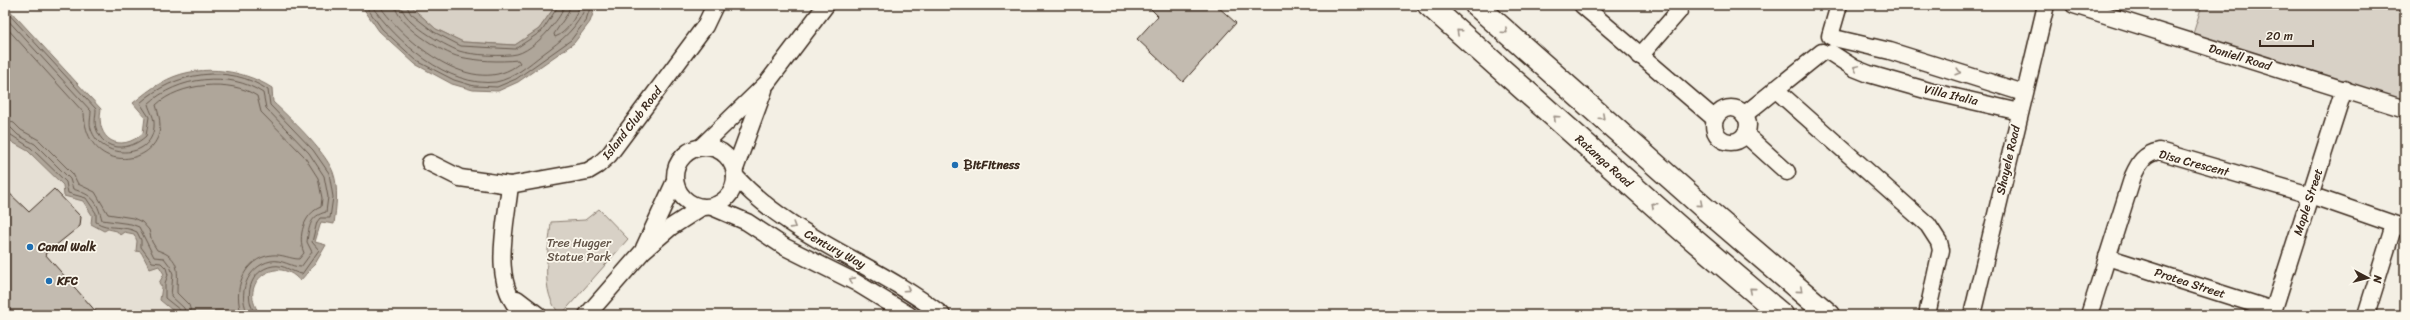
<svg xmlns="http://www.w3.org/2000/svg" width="2410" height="320" font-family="Sriracha,sans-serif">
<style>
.built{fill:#e5dfd4}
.green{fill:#d8d1c6;stroke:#8a7e72}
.water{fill:#afa69a;stroke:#817468}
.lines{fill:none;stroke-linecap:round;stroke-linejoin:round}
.shore{stroke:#695c50;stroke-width:1}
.building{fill:#c3bbb0;stroke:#3b2a1e}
.minor-casing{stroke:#3b2a1e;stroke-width:19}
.secondary-casing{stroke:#3b2a1e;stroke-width:25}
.minor{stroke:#fbf7ec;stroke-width:16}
.secondary{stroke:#fbf7ec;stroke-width:22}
.oneway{stroke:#9b9085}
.poi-dot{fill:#1f6fb2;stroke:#fbf7ec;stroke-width:1.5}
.labels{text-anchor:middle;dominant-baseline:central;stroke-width:3.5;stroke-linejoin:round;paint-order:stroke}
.street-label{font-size:12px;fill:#3b2a1e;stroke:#fbf7ec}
.poi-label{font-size:12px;font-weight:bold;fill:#3b2a1e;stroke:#fbf7ec;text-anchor:start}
.park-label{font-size:12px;fill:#625448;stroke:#fbf7ec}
</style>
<rect width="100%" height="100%" fill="#f3efe4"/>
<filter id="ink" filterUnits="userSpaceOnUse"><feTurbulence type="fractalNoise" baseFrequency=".025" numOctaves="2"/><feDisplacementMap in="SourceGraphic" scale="8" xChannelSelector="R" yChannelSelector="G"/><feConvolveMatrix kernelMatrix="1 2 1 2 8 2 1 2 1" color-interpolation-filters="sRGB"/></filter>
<g filter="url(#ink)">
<polygon class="built" points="5,134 12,142 28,151 63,185 64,196 83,201 92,215 91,224 104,231 112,230 134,234 137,241 136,251 140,252 150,268 159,266 162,269 164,274 160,300 178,315 5,315"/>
<g class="green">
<polygon points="409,5 556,5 539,29 515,45 463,42 436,29"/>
<polygon points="2202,5 2405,5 2405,101 2193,34"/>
<path d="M599,209L628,239L561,315C538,293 549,251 551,222L585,220Z"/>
</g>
<g class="water">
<path d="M5,5L101,109C95,140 120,154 143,133L145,117L133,103C142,96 151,88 161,83C194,63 241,68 272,88L273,102C290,118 325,151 333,172C339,188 336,208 334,224L321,222L315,242L326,245L315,264L300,281C276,252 235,285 261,315H178L160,300L162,287L159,283L164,274L159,266L150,269L141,252L136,251L137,241L134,234L124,232L120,235L117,231L108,229L104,231L91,224L92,215L83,201L64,196L63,185L28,151L12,142L5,134Z"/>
<polygon points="361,5 409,5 436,29 463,42 515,45 539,29 556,5 596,5 590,22 574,43 518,82 498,91 473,90 452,84 415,64 379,31"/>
</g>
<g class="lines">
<g class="shore">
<polyline points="365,5 382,29 417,61 454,80 474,86 497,87 516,79 571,40 586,20 591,5"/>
<path d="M371,5C396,41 448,88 496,82C513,79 530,64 543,54C562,40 578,28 586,5"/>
<path d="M379,5C405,42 474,101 520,63L518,60C499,62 478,61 460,57C442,53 396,24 395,5"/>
<path d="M401,5C402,22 444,45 459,51C471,55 504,57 517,54C529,51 545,36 552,26C557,20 563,13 564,5"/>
<polyline points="406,5 411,14 434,32 461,46 515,49 542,31 559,5"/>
<path d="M570,5L568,13L554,34L555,37C567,33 576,17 580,5"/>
<path d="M5,10L96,109C96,116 94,121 96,128C104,153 130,151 146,136L149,117L140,103C174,72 229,63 268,90L270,105L313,150L329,173L333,197L330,218H320L317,222L312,242L319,250L302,274C293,273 284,264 273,266C249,270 243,298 256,315"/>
<path d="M5,17L91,111C91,117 89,123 91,129C100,159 151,161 154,127C155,117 150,112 148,104C177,77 229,70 263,93L266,108L309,153L324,176L328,197L326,212C310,216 309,226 307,242L312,252L301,267C291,267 282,259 271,261C247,266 236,295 249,315"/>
<path d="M5,26L84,113C86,176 159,167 160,126C160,118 158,112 156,105C179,83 230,78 257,96L261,112L304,156L318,178L322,198L321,207C304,213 297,237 304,253L299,259C291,259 282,254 272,255C243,258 232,291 242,315"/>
<path d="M5,120L14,123L21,130L39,140L73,174L78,184L95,192L108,214L133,218L142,222L149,230L152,242L157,250C182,258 177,272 177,293L189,305L192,315"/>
<path d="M5,126L11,128L18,135L35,144L70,179L73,189C92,195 97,200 102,220L131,224L139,227L154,257L164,258L170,266L173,274L171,296L184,308L186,315"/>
<path d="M5,131L31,148L66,182L68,193L86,198L96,213V222C108,230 124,225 137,232L141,240V247L152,262L161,263L166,268L168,275L165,283V298L180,310L181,315"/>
</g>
</g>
<g class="building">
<polygon points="1147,5 1216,5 1236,23 1183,82 1137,39 1158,16"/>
<polygon points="5,189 29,212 54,189 81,217 80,226 45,254 99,315 5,315"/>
</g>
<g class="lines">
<defs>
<g id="minor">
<polyline points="1582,5 1715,119"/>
<polyline points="2074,5 2405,109"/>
<polyline points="1830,36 1839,5"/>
<polyline points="1834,38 1890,51 2024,93"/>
<polyline points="1831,53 1854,68 1869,74 1929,91 2020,112"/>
<polyline points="1640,56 1679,11"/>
<polyline points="1775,89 1928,225 1939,242 1941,250 1928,310"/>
<circle cx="1731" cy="125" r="17"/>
<polyline points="1744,115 1822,52"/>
<polyline points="1745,134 1787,172"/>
<circle cx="705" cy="177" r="30"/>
<polyline points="701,147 767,83 826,5"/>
<polyline points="430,163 460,178 510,185 588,171 598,165 609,155 705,26 715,5"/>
<polyline points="735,169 764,90"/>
<path d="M735,176C792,239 876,263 942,315"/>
<path d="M510,185C506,226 489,284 524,315"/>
<polyline points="712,207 747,222 785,247 855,282 909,315"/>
<polyline points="644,248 675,181"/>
<polyline points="2107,257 2273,310"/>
<polyline points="517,299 538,315"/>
<polyline points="587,315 643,251 671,227 702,207"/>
<polyline points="1972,315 2046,5"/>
<path d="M2089,315L2133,176C2139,163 2144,154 2159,151L2310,195L2405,228"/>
<polyline points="2272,315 2344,89"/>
<polyline points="2366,315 2394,225"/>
</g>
<g id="secondary">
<polyline points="1429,5 1681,229 1782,315"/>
<polyline points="1476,5 1702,206 1829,315"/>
</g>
</defs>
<use href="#minor" class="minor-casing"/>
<use href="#secondary" class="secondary-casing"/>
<use href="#minor" class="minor"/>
<use href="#secondary" class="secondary"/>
</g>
<defs><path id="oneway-chevron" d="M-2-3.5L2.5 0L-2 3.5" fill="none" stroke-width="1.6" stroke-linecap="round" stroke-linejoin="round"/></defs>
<g class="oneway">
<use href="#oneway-chevron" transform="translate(1505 31) rotate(42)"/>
<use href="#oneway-chevron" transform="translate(1459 32) rotate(-138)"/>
<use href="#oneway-chevron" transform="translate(1856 68) rotate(-154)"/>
<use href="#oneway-chevron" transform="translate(1958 72) rotate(17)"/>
<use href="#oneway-chevron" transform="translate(1602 117) rotate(42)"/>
<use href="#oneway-chevron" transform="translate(1556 118) rotate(-138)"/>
<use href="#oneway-chevron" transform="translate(1700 204) rotate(41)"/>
<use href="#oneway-chevron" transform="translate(1654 205) rotate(-138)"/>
<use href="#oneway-chevron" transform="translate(793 226) rotate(32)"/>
<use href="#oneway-chevron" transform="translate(852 280) rotate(-152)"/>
<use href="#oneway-chevron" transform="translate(907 289) rotate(34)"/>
<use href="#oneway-chevron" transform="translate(1752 290) rotate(-139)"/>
<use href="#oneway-chevron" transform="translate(1800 290) rotate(41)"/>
</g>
</g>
<g class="poi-dot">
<circle cx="955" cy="165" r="4"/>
<circle cx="30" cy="247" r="4"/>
<circle cx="49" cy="281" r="4"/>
</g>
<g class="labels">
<g class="street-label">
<text transform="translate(2240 57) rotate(17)">Daniell Road</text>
<text transform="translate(1951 95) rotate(13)">Villa Italia</text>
<text transform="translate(632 123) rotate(-52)">Island Club Road</text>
<text transform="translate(2008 160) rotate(-77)">Shayele Road</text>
<text transform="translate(1604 161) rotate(42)">Ratanga Road</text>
<text transform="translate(2194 163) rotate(15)">Disa Crescent</text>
<text transform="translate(2308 202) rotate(-72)">Maple Street</text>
<text transform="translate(835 249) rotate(29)">Century Way</text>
<text transform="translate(2190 283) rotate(18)">Protea Street</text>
</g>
<g class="poi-label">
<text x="963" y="165">₿itFitness</text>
<text x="38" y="247">Canal Walk</text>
<text x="57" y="281">KFC</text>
</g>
<g class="park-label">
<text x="579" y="243">Tree Hugger<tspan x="579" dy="14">Statue Park</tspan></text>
</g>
</g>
<rect width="2410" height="320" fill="none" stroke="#fbf7ec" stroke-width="20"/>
<rect x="10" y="10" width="2390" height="300" fill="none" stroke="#3b2a1e" stroke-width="1.5" filter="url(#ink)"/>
<g transform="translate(2368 278) rotate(97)" stroke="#fbf7ec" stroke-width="3" paint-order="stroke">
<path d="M0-3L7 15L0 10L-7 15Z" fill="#3b2a1e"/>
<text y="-6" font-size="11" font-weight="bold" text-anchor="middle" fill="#3b2a1e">N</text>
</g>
<path d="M2260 40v6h53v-6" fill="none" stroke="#3b2a1e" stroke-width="2"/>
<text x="2266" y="40" font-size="12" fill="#3b2a1e" stroke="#fbf7ec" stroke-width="3" paint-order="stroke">20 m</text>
</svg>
